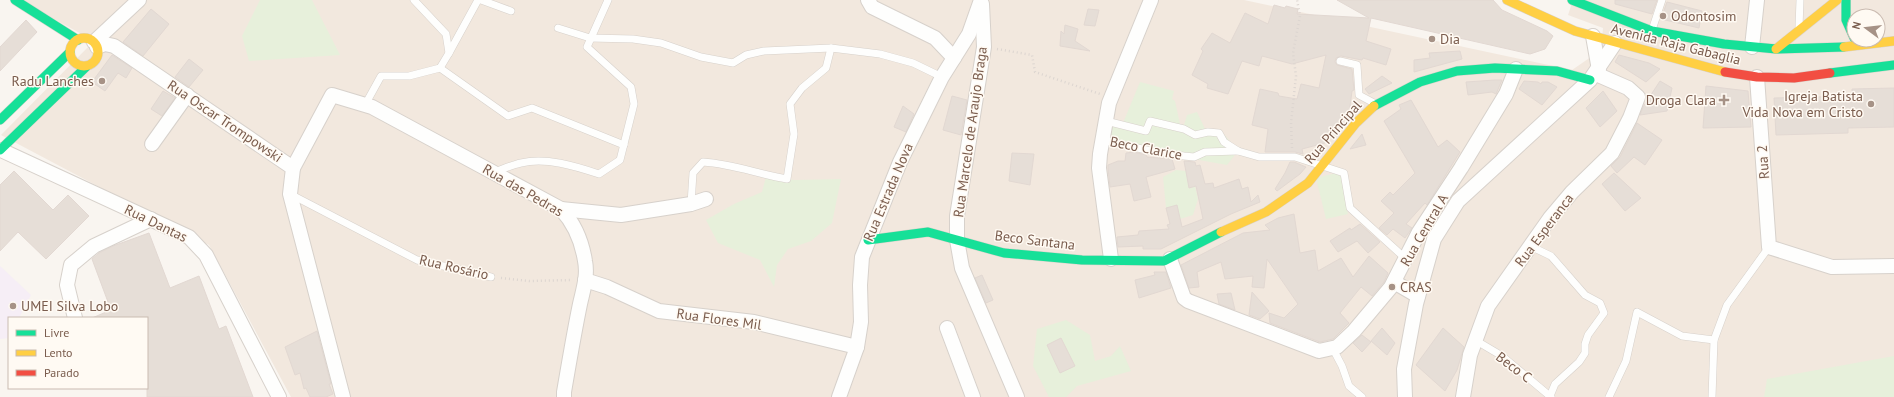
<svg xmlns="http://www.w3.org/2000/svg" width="1894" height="397" font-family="'PT Sans',sans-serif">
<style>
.residential{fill:#f2e8de;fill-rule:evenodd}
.education{fill:#f6eef6}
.green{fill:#e7f0db}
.building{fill:#e6ded7;stroke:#e2d8d2}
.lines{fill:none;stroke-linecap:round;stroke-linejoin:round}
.lane-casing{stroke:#d7d1cb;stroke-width:8}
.street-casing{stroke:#d7d1cb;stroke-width:16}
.fast-casing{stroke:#d9d2cb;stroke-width:10}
.slow-casing{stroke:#d9d2cb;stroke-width:10}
.jam-casing{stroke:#d9d2cb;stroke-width:10}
.path{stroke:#dcd5d0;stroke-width:2.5;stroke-dasharray:1 3;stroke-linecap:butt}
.lane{stroke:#fefefd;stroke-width:7}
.street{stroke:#fefefd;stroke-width:14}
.fast{stroke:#16e098;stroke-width:9}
.slow{stroke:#ffcf43;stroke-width:9}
.jam{stroke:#f24e42;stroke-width:9}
.poi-dot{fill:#a69286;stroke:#fffaf3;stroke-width:1.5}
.labels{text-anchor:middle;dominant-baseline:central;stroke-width:3;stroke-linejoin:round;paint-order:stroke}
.poi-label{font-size:14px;fill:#7a5c4d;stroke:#fffaf3;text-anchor:start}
.street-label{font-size:14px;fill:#7a5c4d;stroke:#fffaf3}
</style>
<rect width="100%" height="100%" fill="#f9f5f0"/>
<path class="residential" d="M20,0H1244L1572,70L1601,50L1603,28L1568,15L1573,0H1894V397H291L209,245L1,135L94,41ZM1854,16H1878V40H1854Z"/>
<polygon class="education" points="0,266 31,295 19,318 9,318 9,338 0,339"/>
<g class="green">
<polygon points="260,0 312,0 340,55 249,61 242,36"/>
<polygon points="1140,82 1174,91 1172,99 1175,101 1180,124 1184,125 1187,115 1197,112 1205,129 1223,133 1238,151 1227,165 1104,143 1110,117 1123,123"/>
<polygon points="1176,170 1186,171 1189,187 1195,186 1198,199 1193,215 1180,219 1166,208 1163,177"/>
<polygon points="1340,172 1348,214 1326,219 1316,178"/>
<polygon points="766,177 795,180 841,179 832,223 811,241 788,249 777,265 774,287 760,260 718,243 706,220 734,204 762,192"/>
<polygon points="1066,320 1090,335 1095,361 1111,356 1120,346 1131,371 1077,386 1066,397 1049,397 1033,366 1037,329"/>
<polygon points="1894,356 1894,397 1764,397 1767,379"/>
</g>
<g class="building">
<polygon points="1337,0 1493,0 1502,10 1547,31 1553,36 1545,49 1530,54 1371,18 1366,41 1391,49 1386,65 1363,58 1362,60 1341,56 1336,58 1335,62 1337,65 1352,69 1354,90 1352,91 1349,114 1325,143 1302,149 1303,154 1295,152 1265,152 1268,129 1252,125 1260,89 1278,93 1279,96 1297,99 1301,84 1319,88 1326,55 1292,64 1262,56 1259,66 1242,61 1228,94 1207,88 1208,84 1192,75 1203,51 1201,49 1212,33 1230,43 1245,13 1268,24 1274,5 1285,8 1286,6 1298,9 1297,14 1369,18"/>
<polygon points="1615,0 1657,0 1652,14 1615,4"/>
<polygon points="1667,2 1702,11 1699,28 1661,19"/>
<polygon points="151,9 169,24 143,56 123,42"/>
<polygon points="1088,9 1099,10 1095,26 1084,25"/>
<polygon points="26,20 37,32 0,71 0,47"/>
<polygon points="1065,25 1078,29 1075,41 1090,51 1060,46 1061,31 1064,34"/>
<polygon points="1460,51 1462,59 1414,72 1414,60 1430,58 1429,53"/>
<polygon points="112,55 132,68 126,78 118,73 105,91 92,82"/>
<polygon points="1619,55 1649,63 1660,69 1646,82 1615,62"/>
<polygon points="189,59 203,70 189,87 175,77"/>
<polygon points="1382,76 1392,83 1369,94 1365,89"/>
<polygon points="1495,80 1502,80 1496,94 1492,92 1468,95 1466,82"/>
<polygon points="1524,81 1538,82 1541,84 1542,82 1548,82 1557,87 1542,105 1519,89"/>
<polygon points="1660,81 1672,88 1667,111 1640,115 1643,107"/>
<polygon points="1706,86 1748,91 1751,127 1703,128"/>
<polygon points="1894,88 1894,127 1848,128 1848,133 1776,135 1774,98 1852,96 1852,89"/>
<polygon points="163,91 175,98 162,116 151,109"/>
<polygon points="1603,91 1617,111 1600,127 1586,108"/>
<polygon points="952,96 967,100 961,135 943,130"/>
<polygon points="1411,100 1438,147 1447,140 1460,152 1427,205 1425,203 1406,224 1412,228 1405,238 1393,229 1387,235 1379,228 1394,213 1381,201 1390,192 1393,195 1415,173 1384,121 1401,109 1399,105"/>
<polygon points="903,106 914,114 906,132 894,127"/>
<polygon points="1637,123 1662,140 1645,165 1634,157 1617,173 1611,166 1620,157"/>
<polygon points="1362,134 1366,145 1350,149"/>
<polygon points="1134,152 1146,155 1147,157 1172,159 1175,169 1146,177 1151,197 1134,201 1130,184 1110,187 1108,168 1108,165 1118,161 1125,161 1126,153"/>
<polygon points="1012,153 1034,154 1030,185 1009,181"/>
<polygon points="1184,161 1195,162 1196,166 1200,165 1205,184 1213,183 1214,188 1239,179 1242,189 1248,187 1251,202 1258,195 1260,202 1231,214 1161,249 1143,249 1143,246 1118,247 1117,237 1138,235 1139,231 1169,229 1167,225 1170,224 1166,208 1177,205 1182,227 1203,219 1196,186 1189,188"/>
<polygon points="1290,162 1294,162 1306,167 1300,174 1277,191 1275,189 1285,173"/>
<polygon points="14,171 53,210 68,195 89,216 46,259 18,232 0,251 0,185"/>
<polygon points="1614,173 1641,198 1625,211 1602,184"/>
<polygon points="1294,214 1300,253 1315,250 1318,271 1341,258 1353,277 1369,256 1388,273 1384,282 1372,296 1361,287 1340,313 1349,323 1333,339 1320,342 1270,323 1269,313 1284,318 1298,304 1267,259 1264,288 1252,287 1253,276 1225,279 1221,262 1197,272 1199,287 1189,288 1181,265 1243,233 1270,230 1265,225 1278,218"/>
<polygon points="1360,224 1380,242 1368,253 1357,241 1338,252 1330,241 1350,228 1351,230"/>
<polygon points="149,233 170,288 199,276 219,329 226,326 253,397 147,397 147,318 92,318 111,310 92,259 99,253 113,246"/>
<polygon points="1154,272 1166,272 1171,288 1139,298 1135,280 1155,275"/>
<polygon points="982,275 993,300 986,303 975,278"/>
<polygon points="1252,292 1269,311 1260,319 1249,315"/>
<polygon points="1231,293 1235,310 1219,304 1217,294"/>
<polygon points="1382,328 1395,343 1387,355 1371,341"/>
<polygon points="1443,328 1464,347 1457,370 1445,391 1416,365"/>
<polygon points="317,331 331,384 329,384 333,394 326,397 310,397 306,388 304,389 300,373 295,375 285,347"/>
<polygon points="1362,335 1371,342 1362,352 1353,343"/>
<polygon points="1061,338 1075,366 1060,373 1047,345"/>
</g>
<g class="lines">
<defs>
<g id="lane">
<polyline points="481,0 511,11"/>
<polyline points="1799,27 1800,0"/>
<polyline points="558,28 590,38 633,39 661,43 701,57 733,63 746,55 764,51 831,48 880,54 913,63 942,77"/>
<polyline points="1652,30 1662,0"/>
<polyline points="449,53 478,0"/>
<polyline points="1340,61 1357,65 1359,95 1374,103"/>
<polyline points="440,68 508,116 532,108 624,145"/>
<polyline points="365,105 381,76 409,76 440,68 449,53 446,34 414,0"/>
<polyline points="1106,121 1146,131 1150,121 1184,129 1195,135 1208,132 1219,133 1224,142 1238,151 1259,157 1295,157 1344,173 1350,208 1406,259"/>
<polyline points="1102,140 1151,151 1184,156 1194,157 1205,152 1238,151"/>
<path d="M494,172C503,169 512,165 521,163C546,157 575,166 599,174L620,160L634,104L631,87L587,47L608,0"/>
<polyline points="290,194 417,260 491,277"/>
<path d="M691,204L693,173L703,162C734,164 757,174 787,179L794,134L790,104L802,88L826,68L831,48"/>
<polyline points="1530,246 1551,256 1585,295 1600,303 1604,313 1588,335 1585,344 1585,353 1579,362 1555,384 1550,396"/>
<polyline points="1475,340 1502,356 1551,397"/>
<polyline points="1333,349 1342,366 1349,386 1362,397"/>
<polyline points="1609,397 1626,361 1637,312 1682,336 1714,340"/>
<polyline points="1712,397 1714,340 1727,305 1769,247"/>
</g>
<g id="street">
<polyline points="868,0 872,7 935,38 954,58"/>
<polyline points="982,4 984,47 957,216 957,240 962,268 1017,397"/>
<polyline points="1593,36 1599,70"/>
<polyline points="94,42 139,0"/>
<polyline points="97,47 105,44 114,46 293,168 290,194 343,397"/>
<polyline points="1752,47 1757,0"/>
<polyline points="1757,77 1769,247 1832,267 1894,266"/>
<polyline points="152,144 187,95"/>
<polyline points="1,150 189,237 206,255 279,397"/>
<path d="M293,168L332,95L372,107L561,209C574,223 582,242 585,261C588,276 583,290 580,304C574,333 569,363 564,392V397"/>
<polyline points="561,209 621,215 691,204 706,199"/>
<polyline points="1111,259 1099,168 1100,154 1109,103 1151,0"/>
<polyline points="1170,259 1184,298 1188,301 1319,351 1337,347 1354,331 1391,287 1419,232 1461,168 1506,94 1516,69"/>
<polyline points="585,280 607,287 659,311 754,322 857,347"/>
<polyline points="1394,282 1418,296"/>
<polyline points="75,318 67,285 71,265 94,246 151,219"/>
<polyline points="947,328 973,397"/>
<polyline points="839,397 857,347 861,322 860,285 862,257 900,162 942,77 969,34 981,0"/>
<polyline points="1405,397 1404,369 1416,304 1434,239 1458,201 1590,80 1615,43"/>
<polyline points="1463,397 1470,355 1488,306 1550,218 1572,192 1612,153 1630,118 1638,97 1628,88 1596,74"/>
</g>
<g id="fast">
<polyline points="15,0 78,40"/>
<polyline points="1572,0 1652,31 1724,44 1776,49 1844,47"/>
<polyline points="1846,0 1846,20 1854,38"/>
<polyline points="1830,73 1894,65"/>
<polyline points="1374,106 1420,82 1457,71 1495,68 1557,71 1590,80"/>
<polyline points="0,120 70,52"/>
<polyline points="0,150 86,67"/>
<polyline points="868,240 928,232 1004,253 1082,260 1164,261 1221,232"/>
</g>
<g id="slow">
<polyline points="1507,0 1575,31 1725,72"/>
<circle cx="84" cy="52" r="14"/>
<polyline points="1844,47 1894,41"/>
<polyline points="1776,49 1837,0"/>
<polyline points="1221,232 1266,212 1308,183 1356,123 1374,106"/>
</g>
<polyline id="jam" points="1725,72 1757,77 1794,78 1830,73"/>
</defs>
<use href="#lane" class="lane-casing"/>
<use href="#street" class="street-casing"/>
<use href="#fast" class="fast-casing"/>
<use href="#slow" class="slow-casing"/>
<use href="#jam" class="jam-casing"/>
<g class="path">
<polyline points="997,49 1032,55 1035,72 1100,94"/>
<polyline points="1292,148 1291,123 1296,76 1293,53 1300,16 1297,0"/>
<polyline points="501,278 529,281 572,280"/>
</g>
<use href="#lane" class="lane"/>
<use href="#street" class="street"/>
<use href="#fast" class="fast"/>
<use href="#slow" class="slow"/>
<use href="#jam" class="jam"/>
</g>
<g class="poi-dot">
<circle cx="1663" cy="16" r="4"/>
<circle cx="1432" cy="39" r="4"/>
<circle cx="102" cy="81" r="4"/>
<path d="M1722 94h4v4h4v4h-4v4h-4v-4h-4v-4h4z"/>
<circle cx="1871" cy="104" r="4"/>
<circle cx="1392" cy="287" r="4"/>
<circle cx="13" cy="306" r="4"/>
</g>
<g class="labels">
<g class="poi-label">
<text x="1671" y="16">Odontosim</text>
<text x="1440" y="39">Dia</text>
<text x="94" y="81" text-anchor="end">Radu Lanches</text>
<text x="1863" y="96" text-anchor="end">Igreja Batista<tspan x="1863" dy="16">Vida Nova em Cristo</tspan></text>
<text x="1716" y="100" text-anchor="end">Droga Clara</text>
<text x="1400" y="287">CRAS</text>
<text x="21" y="306">UMEI Silva Lobo</text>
</g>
<g class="street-label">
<text transform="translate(1676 44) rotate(14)">Avenida Raja Gabaglia</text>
<text transform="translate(225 121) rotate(34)">Rua Oscar Trompowski</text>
<text transform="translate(970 132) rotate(-82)">Rua Marcelo de Araujo Braga</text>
<text transform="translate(1333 132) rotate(-49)">Rua Principal</text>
<text transform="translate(1146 148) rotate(11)">Beco Clarice</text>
<text transform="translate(1763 162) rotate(-94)">Rua 2</text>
<text transform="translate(523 190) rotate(30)">Rua das Pedras</text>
<text transform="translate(888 192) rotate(-67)">Rua Estrada Nova</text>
<text transform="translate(156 223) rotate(26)">Rua Dantas</text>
<text transform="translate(1424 230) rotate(-60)">Rua Central A</text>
<text transform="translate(1544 230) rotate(-53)">Rua Esperanca</text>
<text transform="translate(1035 240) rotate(7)">Beco Santana</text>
<text transform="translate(454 267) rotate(13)">Rua Rosário</text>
<text transform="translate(719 319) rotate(8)">Rua Flores Mil</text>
<text transform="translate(1514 367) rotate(37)">Beco C</text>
</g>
</g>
<rect x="8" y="317" width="140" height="72" fill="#fffaf3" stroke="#cabbb1"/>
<rect x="16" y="330" width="20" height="6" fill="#16e098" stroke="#cabbb1"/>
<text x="44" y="337" font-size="12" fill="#7a5c4d">Livre</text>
<rect x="16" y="350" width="20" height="6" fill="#ffcf43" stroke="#cabbb1"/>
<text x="44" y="357" font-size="12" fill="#7a5c4d">Lento</text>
<rect x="16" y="370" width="20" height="6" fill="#f24e42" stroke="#cabbb1"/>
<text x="44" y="377" font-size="12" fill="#7a5c4d">Parado</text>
<g transform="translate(1866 28) rotate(285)"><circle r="19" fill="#fffaf3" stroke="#cabbb1"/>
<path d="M0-3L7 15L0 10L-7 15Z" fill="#a69286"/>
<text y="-6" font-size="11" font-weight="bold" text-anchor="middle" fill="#7a5c4d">N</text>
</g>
</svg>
